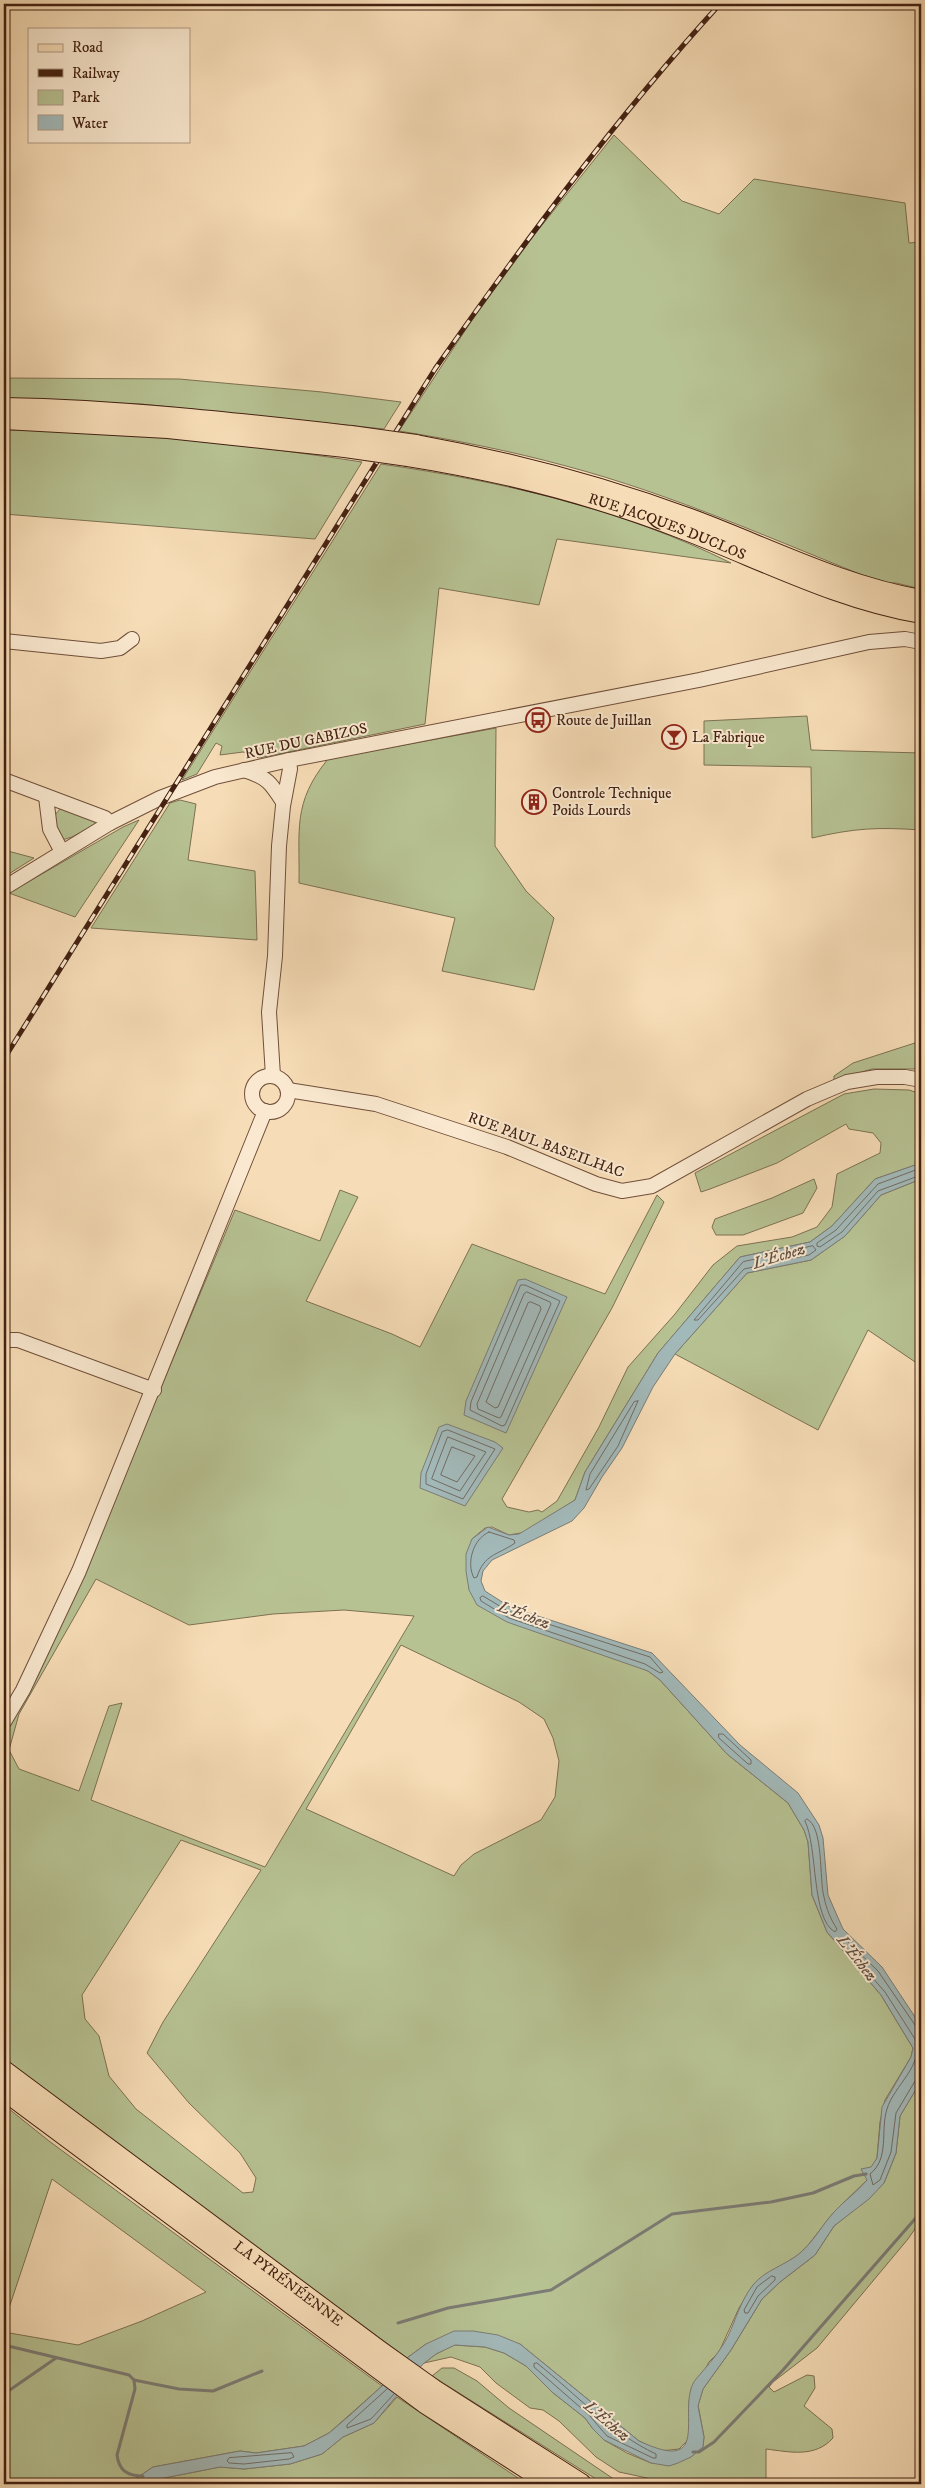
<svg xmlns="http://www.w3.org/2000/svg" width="925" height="2488" font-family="'IM FELL DW Pica',serif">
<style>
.green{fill:#b7c293;stroke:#7d7152;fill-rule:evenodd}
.water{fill:#a2b9b9;stroke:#7c7c76}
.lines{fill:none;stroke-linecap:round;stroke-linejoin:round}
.shore{stroke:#726c65;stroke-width:1}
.stream{stroke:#7c7c76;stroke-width:3}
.minor-casing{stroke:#704f3a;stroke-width:16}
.major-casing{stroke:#432011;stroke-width:20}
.highway-casing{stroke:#432011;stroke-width:22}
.minor{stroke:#fae9d0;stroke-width:14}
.major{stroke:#f7ddb7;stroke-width:18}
.highway{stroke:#f7ddb7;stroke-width:20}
.rail-casing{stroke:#432011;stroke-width:5}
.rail{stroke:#fae9d0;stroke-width:3;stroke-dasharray:9;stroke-linecap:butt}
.major-bridge-casing{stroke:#432011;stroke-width:20;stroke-linecap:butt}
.major-bridge{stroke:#f7ddb7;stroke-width:18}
.labels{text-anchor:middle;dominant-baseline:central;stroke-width:4;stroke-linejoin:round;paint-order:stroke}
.street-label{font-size:15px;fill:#432011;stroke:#fae9d0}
.poi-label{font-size:15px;fill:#432011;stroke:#fae9d0;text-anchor:start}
.water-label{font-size:16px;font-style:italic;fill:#604e43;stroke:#fae9d0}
</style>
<rect width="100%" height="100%" fill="#f7ddb7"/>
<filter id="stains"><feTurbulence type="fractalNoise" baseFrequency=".004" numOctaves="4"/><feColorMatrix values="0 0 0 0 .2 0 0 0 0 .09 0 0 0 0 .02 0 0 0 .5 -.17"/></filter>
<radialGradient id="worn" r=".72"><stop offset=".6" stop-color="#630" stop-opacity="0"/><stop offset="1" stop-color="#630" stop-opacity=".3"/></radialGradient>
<g class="green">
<path d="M614,135L682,201L719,214L754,179L905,203L909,243L921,242V589L896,583H882C779,542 672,494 566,466C511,451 455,440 399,431L472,320L535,234Z"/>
<polygon points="4,378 179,379 322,392 401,402 384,429 141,404 4,399"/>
<path d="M4,430C124,430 243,444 362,462L315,539L4,514Z"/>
<path d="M381,464C500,481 623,509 731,563L557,539L539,605L439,588L425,724L259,758L243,752L220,755L222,746L216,743L197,774L182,780Z"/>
<path d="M807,716L811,750L921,753V830C878,827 855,828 812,838L811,767L704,765V721Z"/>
<path d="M496,728L495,846L526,891L554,918L534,990L442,971L455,918L299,883C300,830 292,803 328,759Z"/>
<polygon points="180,800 196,804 188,860 255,871 257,940 91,928 170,803"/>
<path d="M62,808L97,821L96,824L72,837L62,840C57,829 48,817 62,808Z"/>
<polygon points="139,820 75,917 9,893 123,827"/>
<polygon points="4,850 34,858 4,877"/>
<polygon points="921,1041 921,1069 872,1069 834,1080 834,1076 853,1063"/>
<path d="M874,1089L909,1090L921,1094V1163L875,1179L832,1226L810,1242L740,1257L658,1353L585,1472L575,1500L526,1532L509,1535L492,1527L485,1528L472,1539L469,1589L648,1671L660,1680L727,1754L788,1803L804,1830L808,1842L812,1895L827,1932L881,1995L913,2048L911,2057L885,2100L880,2122L877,2158L867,2180L834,2212L809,2244L798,2255L754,2284L739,2308L719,2352L709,2362L689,2401L690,2432L687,2441L679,2449L660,2451L639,2441L520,2344H426L407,2358L4,2061V1734L25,1698L84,1572L235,1210L320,1241L340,1190L358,1197L306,1301L392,1334L420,1347L472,1244L605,1294L657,1195L664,1202L612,1308L502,1499L507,1507L529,1512L538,1510L542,1512L557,1501L599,1427L628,1367L675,1314L713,1265L737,1246L792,1237L817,1227L832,1207L837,1174L880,1153L881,1143L873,1133L849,1129L846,1124L777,1163L710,1189L701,1192L695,1173L844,1094ZM96,1579L189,1625L273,1614L344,1610L414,1616L265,1867L91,1800L122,1703L109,1706L79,1791L19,1769L9,1750L19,1714ZM401,1645L519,1702L544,1719L553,1738L559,1761L555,1797L541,1820L474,1854L461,1865L454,1876L306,1809ZM181,1840L261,1870L163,2022L147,2053L189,2103L240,2153L256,2178L253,2192L243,2193L136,2109L109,2076L99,2036L85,2019L82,1995Z"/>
<polygon points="814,1179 817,1188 803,1213 743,1235 716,1235 712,1227 715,1219 772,1198"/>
<polygon points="921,1179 921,1366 868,1330 818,1430 675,1354 747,1273 811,1260 845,1236 881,1195"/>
<path d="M921,2081V2220L908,2239L817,2348L773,2382L769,2387L774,2392L807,2375L814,2376L815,2388L804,2406L832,2429L833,2438C815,2458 790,2452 766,2449V2484H660L661,2481L619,2472L596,2457L559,2421L543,2410L530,2408L496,2383L480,2367L451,2357L424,2363L436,2354L454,2345L485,2347L504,2353L526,2366L552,2392L585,2418L593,2429L604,2440L627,2453L651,2463L691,2457L703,2446L704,2437L698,2405L703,2389L731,2350L762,2299L780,2282L815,2255L834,2226L884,2183L896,2153L900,2116Z"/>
<polygon points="4,2105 49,2141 382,2386 329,2433 304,2446 256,2453 240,2451 153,2467 128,2484 4,2484 4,2332 78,2345 142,2321 206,2292 52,2179 4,2323"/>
<polygon points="442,2368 454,2368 477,2381 509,2408 621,2484 604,2484 432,2376"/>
<polygon points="397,2397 527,2484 149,2484 164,2478 220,2467 244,2469 290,2464 322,2454 343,2437 374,2423"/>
</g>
<g class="water">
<path d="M921,1163V1179L881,1195L845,1236L811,1260L747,1273L675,1354L653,1387L622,1448L602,1477L584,1508L572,1521L492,1560L483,1571L481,1581L485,1591L510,1607L652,1653L740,1745L798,1793L819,1825L823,1838L828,1895L843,1929L882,1967L921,2026V2081L900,2116L896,2153L884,2183L869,2199L834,2226L815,2255L780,2282L762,2299L731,2350L703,2389L698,2406L704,2437L703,2447L691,2457L678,2463L669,2466L651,2463L604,2440L593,2429L585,2418L552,2392L526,2366L504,2353L485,2347L455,2345L436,2354L423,2364L374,2423L343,2437L322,2454L290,2464L244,2469L220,2467L164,2478L149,2484H128L153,2467L240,2451L256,2453L304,2446L329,2433L349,2416L382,2386L407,2358L426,2344L454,2331H473L498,2335L520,2344L639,2441C716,2477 674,2406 696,2379C708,2365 720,2352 728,2336C736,2319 741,2300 753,2285C765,2270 786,2265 800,2253C814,2241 822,2225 834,2212C844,2201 857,2192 867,2180L861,2169L871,2167L877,2158L882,2107L911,2057L913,2048L881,1995L827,1932L812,1895L808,1842L804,1830L788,1803L727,1754L660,1680L648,1671L507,1622L477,1605L469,1590L466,1571V1554L472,1539L488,1527L509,1535L519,1534L575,1500L585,1472L658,1353L740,1257L810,1242L832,1226L875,1179Z"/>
<polygon points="525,1279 567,1297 506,1433 464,1415 466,1401 518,1280"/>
<polygon points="447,1424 495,1442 503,1448 465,1506 420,1488 421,1473 439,1427"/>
</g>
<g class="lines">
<g class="shore">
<polyline points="921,1168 878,1184 836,1230 817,1243 817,1246 820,1247 842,1232 878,1191 921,1175"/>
<polygon points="813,1246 816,1250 809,1255 744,1269 698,1320 694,1320 743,1262"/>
<polygon points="521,1285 525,1285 560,1301 505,1425 502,1426 470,1410 471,1402"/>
<polygon points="527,1292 550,1302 551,1304 501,1417 499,1418 478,1409 477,1404 524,1294"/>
<polygon points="531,1302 540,1306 541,1309 498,1407 495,1408 486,1402 528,1303"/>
<polygon points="638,1401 618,1446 589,1489 586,1490 590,1474 634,1402"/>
<polygon points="448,1430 495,1449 463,1499 426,1484 426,1474 442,1432"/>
<polygon points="448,1437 486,1452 460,1491 432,1479"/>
<polygon points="452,1447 475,1456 457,1482 441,1475"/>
<path d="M489,1532L514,1540L515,1543C498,1555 484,1554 477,1577L474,1578C466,1563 473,1539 489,1532Z"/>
<polygon points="483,1596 508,1611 650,1657 663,1672 660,1673 645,1664 509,1618 481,1601 480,1598"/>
<polygon points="719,1734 723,1734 751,1760 751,1764 748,1764 719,1738"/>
<path d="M807,1819C824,1827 819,1879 824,1897C826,1908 831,1920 837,1929L835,1932C811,1919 818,1847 805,1821Z"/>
<path d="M921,2028L915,2025L878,1971L846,1940H843V1944L885,1992L915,2039C925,2065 894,2085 887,2109C880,2131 890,2158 870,2174L873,2185L880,2180L891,2152L896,2113L915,2081L921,2079"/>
<polygon points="772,2276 775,2277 775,2280 758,2296 748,2313 745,2313 744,2310 757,2287"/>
<path d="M537,2363C576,2394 611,2433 656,2454V2458H653L607,2436L589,2415L534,2367V2364Z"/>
<polyline points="387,2389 347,2425 347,2428 371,2419 394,2394"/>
<polygon points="292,2453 294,2457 289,2459 244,2464 229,2463 227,2461 229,2458"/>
</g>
<g class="stream">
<polyline points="398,2323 448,2308 551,2290 672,2214 771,2202 813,2193 854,2176 866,2174"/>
<path d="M4,2345L129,2375L134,2380L135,2389L117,2455C119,2471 128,2476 143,2476"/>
<polyline points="134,2380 179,2389 213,2391 262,2371"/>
<polyline points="4,2394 56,2358"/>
<polyline points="693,2452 699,2452 714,2442 783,2370 921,2212"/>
</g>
<defs>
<g id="minor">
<polyline points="4,641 101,651 120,648 132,639"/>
<path d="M244,770C267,777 271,783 283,802"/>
<polyline points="4,780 105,818 110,823"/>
<polyline points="46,797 50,829 62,852"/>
<polyline points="4,888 110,823 160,798 215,777 289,760 699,680 869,642 905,639 921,642"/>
<polyline points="273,1076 269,1012 275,956 279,846 283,806 290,769 289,760"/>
<circle cx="270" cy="1094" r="18"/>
<polyline points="288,1090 376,1104 507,1147 596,1184 622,1191 652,1186 807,1099 847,1082 877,1077 905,1077 921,1080"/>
<polyline points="4,1340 18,1340 154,1390"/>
<polyline points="4,1722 23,1690 79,1571 265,1111"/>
</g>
<g id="major">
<path d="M4,407C120,409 235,422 351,435"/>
<polyline points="4,420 168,429 345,448"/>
<path d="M416,444C509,461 601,485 690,518C766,546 840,585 921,599"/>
<path id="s1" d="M408,457C503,472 596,496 686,531C764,561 838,600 921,614"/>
</g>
<g id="highway">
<path id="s2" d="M4,2071L378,2350L434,2390L581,2484"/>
<polyline points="4,2090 425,2403 551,2484"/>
</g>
</defs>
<use href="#minor" class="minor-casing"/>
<use href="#major" class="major-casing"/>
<use href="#highway" class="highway-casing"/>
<use href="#minor" class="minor"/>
<use href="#major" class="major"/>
<use href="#highway" class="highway"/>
<defs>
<path id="rail" d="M4,1059L435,369C524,242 616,118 720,4"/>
</defs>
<use href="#rail" class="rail-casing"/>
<use href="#rail" class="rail"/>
<defs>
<g id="major-bridge">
<polyline points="351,435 416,444"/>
<polyline points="345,448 408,457"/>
</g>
</defs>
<use href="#major-bridge" class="major-bridge-casing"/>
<use href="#major-bridge" class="major-bridge"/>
</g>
<defs>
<symbol id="bus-ring" viewBox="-11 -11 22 22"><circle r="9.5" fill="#fae9d0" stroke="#8f2418" stroke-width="1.5"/><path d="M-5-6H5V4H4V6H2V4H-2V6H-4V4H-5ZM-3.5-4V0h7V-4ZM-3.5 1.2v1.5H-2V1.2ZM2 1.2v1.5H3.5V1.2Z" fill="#8f2418"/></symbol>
<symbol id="bar-ring" viewBox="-11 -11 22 22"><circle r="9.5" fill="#fae9d0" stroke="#8f2418" stroke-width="1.5"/><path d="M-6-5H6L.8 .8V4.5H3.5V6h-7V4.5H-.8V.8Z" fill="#8f2418"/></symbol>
<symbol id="building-ring" viewBox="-11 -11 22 22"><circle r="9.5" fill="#fae9d0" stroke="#8f2418" stroke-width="1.5"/><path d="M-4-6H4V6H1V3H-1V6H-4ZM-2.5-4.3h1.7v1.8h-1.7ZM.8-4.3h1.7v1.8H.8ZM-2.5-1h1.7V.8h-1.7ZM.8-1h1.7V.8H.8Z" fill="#8f2418"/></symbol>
</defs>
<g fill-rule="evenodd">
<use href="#bus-ring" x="524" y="706" width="28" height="28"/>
<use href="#bar-ring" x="660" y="723" width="28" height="28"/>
<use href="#building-ring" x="520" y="788" width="28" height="28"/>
</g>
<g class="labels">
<g class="street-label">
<text stroke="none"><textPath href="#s1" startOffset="269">RUE JACQUES DUCLOS</textPath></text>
<text transform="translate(306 741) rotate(-12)">RUE DU GABIZOS</text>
<text transform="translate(546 1145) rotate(20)">RUE PAUL BASEILHAC</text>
<text stroke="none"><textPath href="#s2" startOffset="355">LA PYRÉNÉENNE</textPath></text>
</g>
<g class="poi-label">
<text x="556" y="720">Route de Juillan</text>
<text x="692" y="737">La Fabrique</text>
<text x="552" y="793">Controle Technique<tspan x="552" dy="17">Poids Lourds</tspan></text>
</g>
<g class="water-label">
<text transform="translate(779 1256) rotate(-17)">L'Échez</text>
<text transform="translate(524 1615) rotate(20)">L'Échez</text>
<text transform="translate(857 1958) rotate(52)">L'Échez</text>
<text transform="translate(607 2421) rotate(40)">L'Échez</text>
</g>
</g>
<rect width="925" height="2488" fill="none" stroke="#f7ddb7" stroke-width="20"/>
<rect x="5" y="5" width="915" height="2478" fill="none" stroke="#432011" stroke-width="2.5"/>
<rect x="10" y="10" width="905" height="2468" fill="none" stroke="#432011"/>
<rect x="28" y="28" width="162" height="115" fill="#fae9d0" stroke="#b19984"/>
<rect x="38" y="44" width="25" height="8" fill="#f7ddb7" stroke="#b19984"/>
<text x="72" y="52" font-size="15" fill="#432011">Road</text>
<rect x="38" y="69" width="25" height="8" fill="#432011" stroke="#b19984"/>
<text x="72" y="78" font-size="15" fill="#432011">Railway</text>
<rect x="38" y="90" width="25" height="15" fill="#b7c293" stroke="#b19984"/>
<text x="72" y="102" font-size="15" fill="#432011">Park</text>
<rect x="38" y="115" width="25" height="15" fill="#a2b9b9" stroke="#b19984"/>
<text x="72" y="128" font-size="15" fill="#432011">Water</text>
<rect width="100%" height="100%" filter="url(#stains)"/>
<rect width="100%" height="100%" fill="url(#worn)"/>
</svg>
